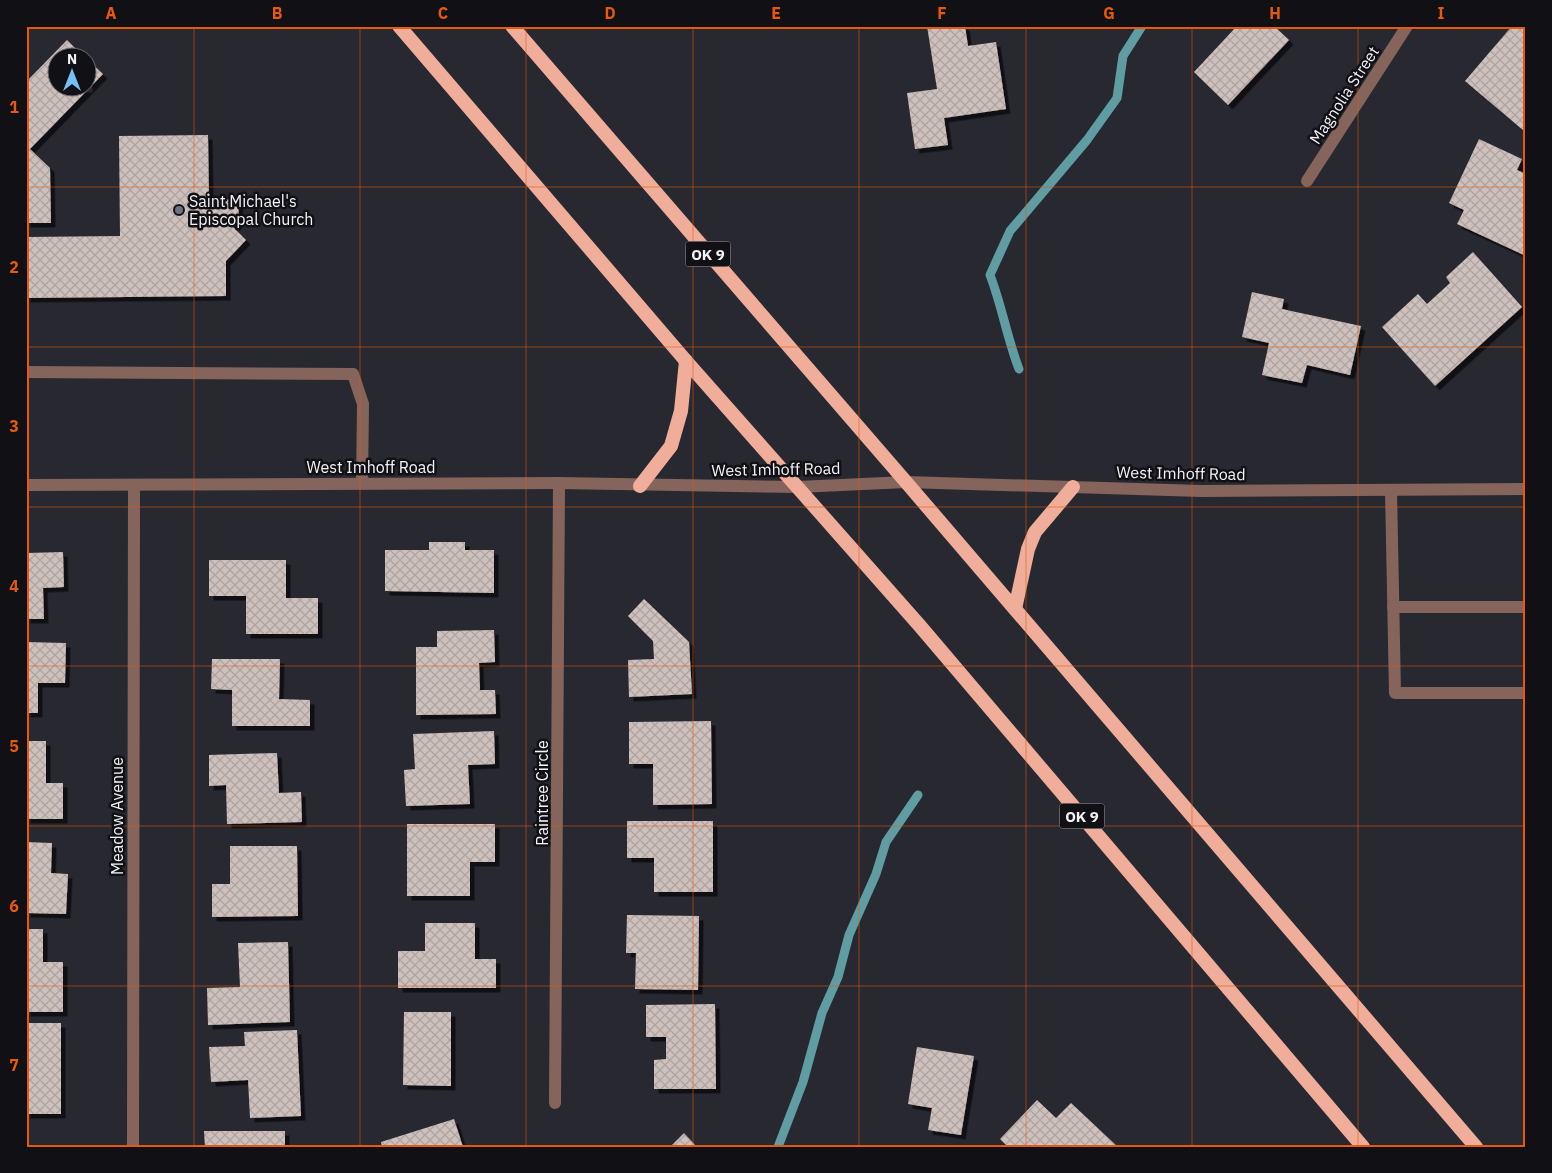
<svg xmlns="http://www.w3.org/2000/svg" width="1552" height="1173" font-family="'IBM Plex Sans',sans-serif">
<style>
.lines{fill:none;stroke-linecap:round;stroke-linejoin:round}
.stream{stroke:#5f9da3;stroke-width:9}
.building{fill:url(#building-cross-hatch);filter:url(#shadow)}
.service{stroke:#85655b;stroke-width:12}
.minor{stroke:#85655b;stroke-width:12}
.tertiary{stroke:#85655b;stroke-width:12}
.trunk{stroke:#efad9a;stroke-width:14}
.grid{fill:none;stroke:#e8590c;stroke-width:1;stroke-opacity:0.55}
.worship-dot{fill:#6b7280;stroke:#111115;stroke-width:2}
.labels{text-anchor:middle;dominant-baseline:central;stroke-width:5;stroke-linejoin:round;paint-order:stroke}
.shield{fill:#111115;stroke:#afaeb4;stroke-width:1}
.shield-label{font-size:15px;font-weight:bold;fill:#f3f2f8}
.street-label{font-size:16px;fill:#f3f2f8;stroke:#111115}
.poi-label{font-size:16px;fill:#f3f2f8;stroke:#111115;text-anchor:start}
.neatline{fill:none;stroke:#e8590c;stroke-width:2}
.grid-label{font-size:16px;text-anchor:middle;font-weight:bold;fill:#e8590c}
</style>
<defs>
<pattern id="building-cross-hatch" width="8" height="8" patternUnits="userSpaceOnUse" patternTransform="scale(1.25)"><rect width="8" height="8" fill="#cec1bd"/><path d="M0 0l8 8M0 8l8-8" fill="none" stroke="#ada3a0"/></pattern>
<filter id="shadow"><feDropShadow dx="4.5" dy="4.5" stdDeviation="0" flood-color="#0009"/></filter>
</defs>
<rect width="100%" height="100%" fill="#282831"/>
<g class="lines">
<g class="stream">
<path d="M1019,369C1007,338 1002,306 990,275L1010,231L1087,140L1117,98L1123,56L1142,26"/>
<polyline points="778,1147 803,1082 822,1013 838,977 849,935 876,874 886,842 918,795"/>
</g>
</g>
<g class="building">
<polygon points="927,26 965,26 968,46 996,42 1006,109 944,118 948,145 915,149 907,93 937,89"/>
<polygon points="1237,26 1274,26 1289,40 1228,105 1194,72"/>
<polygon points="1512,26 1526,26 1526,126 1523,130 1465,81"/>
<polygon points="67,40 85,58 58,58 58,88 88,88 88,60 103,74 30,149 50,168 51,223 26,223 26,82"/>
<polygon points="208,135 209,200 238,199 239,220 226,220 246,240 226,261 226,296 26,298 26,237 120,236 119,136"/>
<polygon points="1479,139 1522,159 1517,170 1526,174 1526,256 1457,224 1464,210 1449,203"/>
<polygon points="1473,252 1522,307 1435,386 1382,327 1418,294 1427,304 1450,283 1446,277"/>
<polygon points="1252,292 1284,299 1282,309 1361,326 1350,375 1307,365 1302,383 1262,375 1269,343 1242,337"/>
<polygon points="429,542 465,542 465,550 494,550 494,593 385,591 385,550 429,550"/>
<polygon points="63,552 64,587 43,588 44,619 26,619 26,553"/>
<polygon points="209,560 286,560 286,598 318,598 318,634 246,634 246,596 209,596"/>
<polygon points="644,599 689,642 692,694 629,697 628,660 654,659 653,641 628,616"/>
<polygon points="494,630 495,662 479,663 480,690 495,690 496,714 416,715 416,647 437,647 437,631"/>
<polygon points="26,642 66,643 65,683 38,683 38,713 26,713"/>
<polygon points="212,659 280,659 279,699 310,700 310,726 232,726 232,690 211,689"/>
<polygon points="711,721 712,804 653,805 653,764 629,764 629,722"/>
<polygon points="494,731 495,764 468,765 470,804 406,806 404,770 415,769 413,734"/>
<polygon points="26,741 46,741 46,783 63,783 63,819 26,819"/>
<polygon points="277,753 279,793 301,792 302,822 227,824 226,785 209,786 209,755"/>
<polygon points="627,821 713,821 713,892 654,892 654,858 627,858"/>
<polygon points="407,824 495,824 495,862 470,862 470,896 407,896"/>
<polygon points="26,842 52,843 51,873 68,874 66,914 26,913"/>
<polygon points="230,846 297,846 298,916 212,917 212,884 230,884"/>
<polygon points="627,915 699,916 698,990 635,989 636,953 626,953"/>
<polygon points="425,923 475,923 475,959 496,959 496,988 398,988 398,951 425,951"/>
<polygon points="26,929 43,929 43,962 63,962 63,1012 26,1012"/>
<polygon points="288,942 290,1022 208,1025 207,988 240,987 238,943"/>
<polygon points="715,1004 716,1089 654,1089 654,1060 666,1059 666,1037 646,1037 646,1005"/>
<polygon points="404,1012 451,1012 451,1086 403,1085"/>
<rect x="26" y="1023" width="35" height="91"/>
<polygon points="297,1030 301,1116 250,1118 248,1080 211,1082 209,1047 245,1046 244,1032"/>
<polygon points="917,1047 974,1056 961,1135 928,1130 932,1108 908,1104"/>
<polygon points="1037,1100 1056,1118 1071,1103 1118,1147 1008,1147 1000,1139"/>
<polygon points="454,1119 463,1147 382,1147 381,1142"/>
<polygon points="204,1131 285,1131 285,1147 205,1147"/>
<polygon points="684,1133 697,1147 670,1147"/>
</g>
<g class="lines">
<g class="service">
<polyline points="26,372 353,374 363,404 362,483"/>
<polyline points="1391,490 1395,693 1526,693"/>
<polyline points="1393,607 1526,607"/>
</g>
<g class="minor">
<polyline points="1307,181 1407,26"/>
<polyline points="555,1103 559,483"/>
<polyline points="133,1147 134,485"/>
</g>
<polyline class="tertiary" points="26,485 559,483 798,487 906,482 1201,491 1526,489"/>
<g class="trunk">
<polyline points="399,26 686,361 920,626 1363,1147"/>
<polyline points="512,26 906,482 1476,1147"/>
<polyline points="640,486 671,446 681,411 686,361"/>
<polyline points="1015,609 1028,549 1035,532 1073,487"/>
</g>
</g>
<path class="grid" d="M194,26V1147M360,26V1147M526,26V1147M693,26V1147M859,26V1147M1026,26V1147M1192,26V1147M1358,26V1147M26,187H1526M26,347H1526M26,507H1526M26,666H1526M26,826H1526M26,986H1526"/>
<circle class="worship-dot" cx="179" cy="210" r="5"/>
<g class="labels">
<g class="shield">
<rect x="685.5" y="241.5" width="45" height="25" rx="4"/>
<rect x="1059.5" y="803.5" width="45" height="25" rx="4"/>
</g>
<g class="shield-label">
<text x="708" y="254">OK 9</text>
<text x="1082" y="816">OK 9</text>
</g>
<g class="street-label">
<text transform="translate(1344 95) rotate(-57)">Magnolia Street</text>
<text x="371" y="467">West Imhoff Road</text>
<text transform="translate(776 469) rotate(-1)">West Imhoff Road</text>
<text transform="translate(1181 473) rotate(1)">West Imhoff Road</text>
<text transform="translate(542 793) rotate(-90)">Raintree Circle</text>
<text transform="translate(117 816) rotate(-90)">Meadow Avenue</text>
</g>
<g class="poi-label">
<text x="189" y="201">Saint Michael's<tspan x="189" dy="18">Episcopal Church</tspan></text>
</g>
</g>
<rect width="1552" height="1173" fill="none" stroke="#111115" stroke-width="55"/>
<g transform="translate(72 72)"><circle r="24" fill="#111115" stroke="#6b6b70"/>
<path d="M0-4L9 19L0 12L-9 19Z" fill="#75c0f6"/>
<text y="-8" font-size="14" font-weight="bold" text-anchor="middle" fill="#f3f2f8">N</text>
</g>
<rect x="28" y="28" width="1496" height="1118" class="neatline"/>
<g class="grid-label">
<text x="111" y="19">A</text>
<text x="277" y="19">B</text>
<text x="443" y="19">C</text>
<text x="610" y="19">D</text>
<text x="776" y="19">E</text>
<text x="942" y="19">F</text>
<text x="1109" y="19">G</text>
<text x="1275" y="19">H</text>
<text x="1441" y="19">I</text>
<text x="14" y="113">1</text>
<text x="14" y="273">2</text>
<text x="14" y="432">3</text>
<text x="14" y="592">4</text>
<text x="14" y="752">5</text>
<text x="14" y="912">6</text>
<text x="14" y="1071">7</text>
</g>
</svg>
